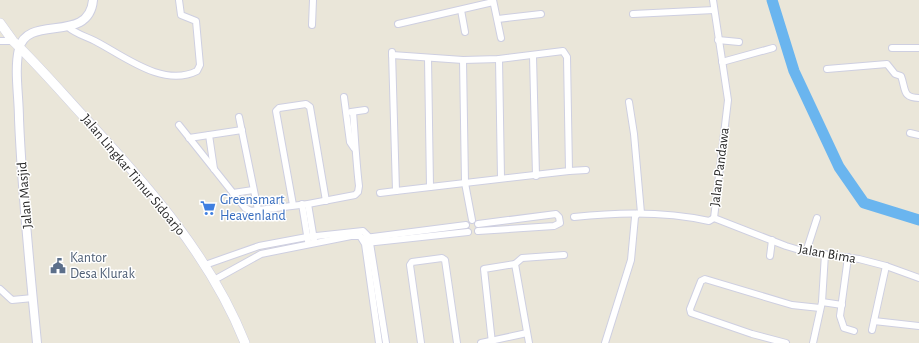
<svg xmlns="http://www.w3.org/2000/svg" width="919" height="343" font-family="'Alegreya Sans',sans-serif">
<style>
.lines{fill:none;stroke-linecap:round;stroke-linejoin:round}
.river{stroke:#6ab5ef;stroke-width:11}
.minor-casing{stroke:#cecfe1;stroke-width:8}
.tertiary-casing{stroke:#cecfe1;stroke-width:10}
.secondary-casing{stroke:#cecfe1;stroke-width:10}
.minor{stroke:#fff;stroke-width:6}
.tertiary{stroke:#fff;stroke-width:8}
.secondary{stroke:#fff;stroke-width:9}
.labels{text-anchor:middle;dominant-baseline:central;stroke-width:3;stroke-linejoin:round;paint-order:stroke}
.street-label{font-size:14px;fill:#282828;stroke:#fff}
.shop-label{font-size:14px;fill:#366cbe;stroke:#fff;text-anchor:start}
.service-label{font-size:14px;fill:#4e5e75;stroke:#fff;text-anchor:start}
</style>
<rect width="100%" height="100%" fill="#eae6d9"/>
<g class="lines">
<polyline class="river" points="772,0 794,71 839,167 864,203 919,220"/>
<defs>
<g id="minor">
<polyline points="493,0 501,38"/>
<polyline points="713,0 728,100 714,218"/>
<polyline points="461,10 465,32"/>
<polyline points="633,14 714,10"/>
<polyline points="498,19 541,14"/>
<polyline points="398,24 493,2"/>
<polyline points="312,25 313,0"/>
<path d="M68,27C76,34 85,36 95,41C124,56 163,88 197,71L200,65L196,21L181,15L179,0"/>
<polyline points="718,40 739,42"/>
<polyline points="0,41 13,41"/>
<polyline points="892,48 919,48"/>
<polyline points="392,55 463,60 499,59 563,51 567,57 569,171 396,191"/>
<polyline points="533,56 536,176"/>
<polyline points="428,58 430,187"/>
<polyline points="499,59 501,178"/>
<polyline points="463,60 465,183 472,220"/>
<polyline points="722,62 773,48"/>
<path d="M827,69L887,64L895,74L901,76C906,89 902,98 919,98"/>
<polyline points="344,97 350,142 354,148"/>
<polyline points="629,102 634,134 641,213"/>
<polyline points="351,112 365,110"/>
<polyline points="239,117 258,210"/>
<path d="M179,125L245,208L251,211L308,204L355,195L358,192L359,186C356,161 355,137 353,112"/>
<polyline points="910,133 919,135"/>
<polyline points="209,135 214,169"/>
<polyline points="189,138 242,130"/>
<polyline points="569,171 586,170"/>
<polyline points="233,193 253,190"/>
<polyline points="380,193 396,191 392,52"/>
<polyline points="302,204 308,241"/>
<polyline points="308,204 314,240"/>
<polyline points="293,205 276,111 279,108 306,104 310,107 326,201"/>
<path d="M574,217C619,212 665,211 709,221L714,218"/>
<polyline points="714,218 786,246 806,252 859,259 886,266 919,278"/>
<polyline points="478,231 554,226 560,223 559,217 556,214 478,224"/>
<polyline points="365,238 466,225"/>
<polyline points="366,243 468,232"/>
<polyline points="806,252 817,218"/>
<polyline points="770,256 772,240"/>
<polyline points="848,257 840,316 844,328 854,331"/>
<polyline points="205,265 259,246 307,237 363,231 369,237 370,243 386,343"/>
<polyline points="214,280 261,254 351,236 360,236 365,244 379,343"/>
<polyline points="0,289 12,300 33,298"/>
<polyline points="822,302 842,305"/>
<polyline points="874,321 919,326"/>
<polyline points="872,330 886,266"/>
<polyline points="421,343 410,265 412,262 442,258 445,260 457,343"/>
<polyline points="481,343 527,333"/>
<polyline points="492,343 484,269 515,264"/>
<polyline points="529,343 515,264 522,258 564,255"/>
<polyline points="605,343 631,260 635,217 637,214"/>
<polyline points="786,343 752,334 691,313 690,309 701,281 705,279 792,305 820,308"/>
<polyline points="813,343 822,302 825,254"/>
</g>
<path id="tertiary" d="M37,343C30,269 22,193 19,119C19,96 14,70 19,49C27,13 89,45 93,0"/>
<path id="secondary" d="M0,23L13,41C39,66 62,93 86,119C148,186 211,257 245,343"/>
</defs>
<use href="#minor" class="minor-casing"/>
<use href="#tertiary" class="tertiary-casing"/>
<use href="#secondary" class="secondary-casing"/>
<use href="#minor" class="minor"/>
<use href="#tertiary" class="tertiary"/>
<use href="#secondary" class="secondary"/>
</g>
<defs>
<symbol id="supermarket-bare" viewBox="-9 -9 18 18"><path d="M-6-5.5h2.5l.6 2H6L4.5 2H-2.5L-4.4-4H-6ZM-1.5 3.2a1.3 1.3 0 1 0 .1 0ZM3 3.2a1.3 1.3 0 1 0 .1 0Z" fill="#3f7fe0" stroke="#fff" stroke-width="2.5" paint-order="stroke"/></symbol>
<symbol id="civic-bare" viewBox="-9 -9 18 18"><path d="M-.6-6.5H3V-4.5H.6V-3L4-1V1h2V6H-6V1h2V-1L-.6-3ZM-1.2 2.5V6h2.4V2.5Z" fill="#5c6f8a" stroke="#fff" stroke-width="2.5" paint-order="stroke"/></symbol>
</defs>
<g fill-rule="evenodd">
<use href="#supermarket-bare" x="197" y="197" width="22" height="22"/>
<use href="#civic-bare" x="47" y="255" width="22" height="22"/>
</g>
<g class="labels">
<g class="street-label">
<text transform="translate(720 167) rotate(-83)">Jalan Pandawa</text>
<text transform="translate(133 175) rotate(50)">Jalan Lingkar Timur Sidoarjo</text>
<text transform="translate(25 195) rotate(-95)">Jalan Masjid</text>
<text transform="translate(827 254) rotate(10)">Jalan Bima</text>
</g>
<g class="shop-label">
<text x="220" y="200">Greensmart<tspan x="220" dy="16">Heavenland</tspan></text>
</g>
<g class="service-label">
<text x="70" y="258">Kantor<tspan x="70" dy="16">Desa Klurak</tspan></text>
</g>
</g>
</svg>
